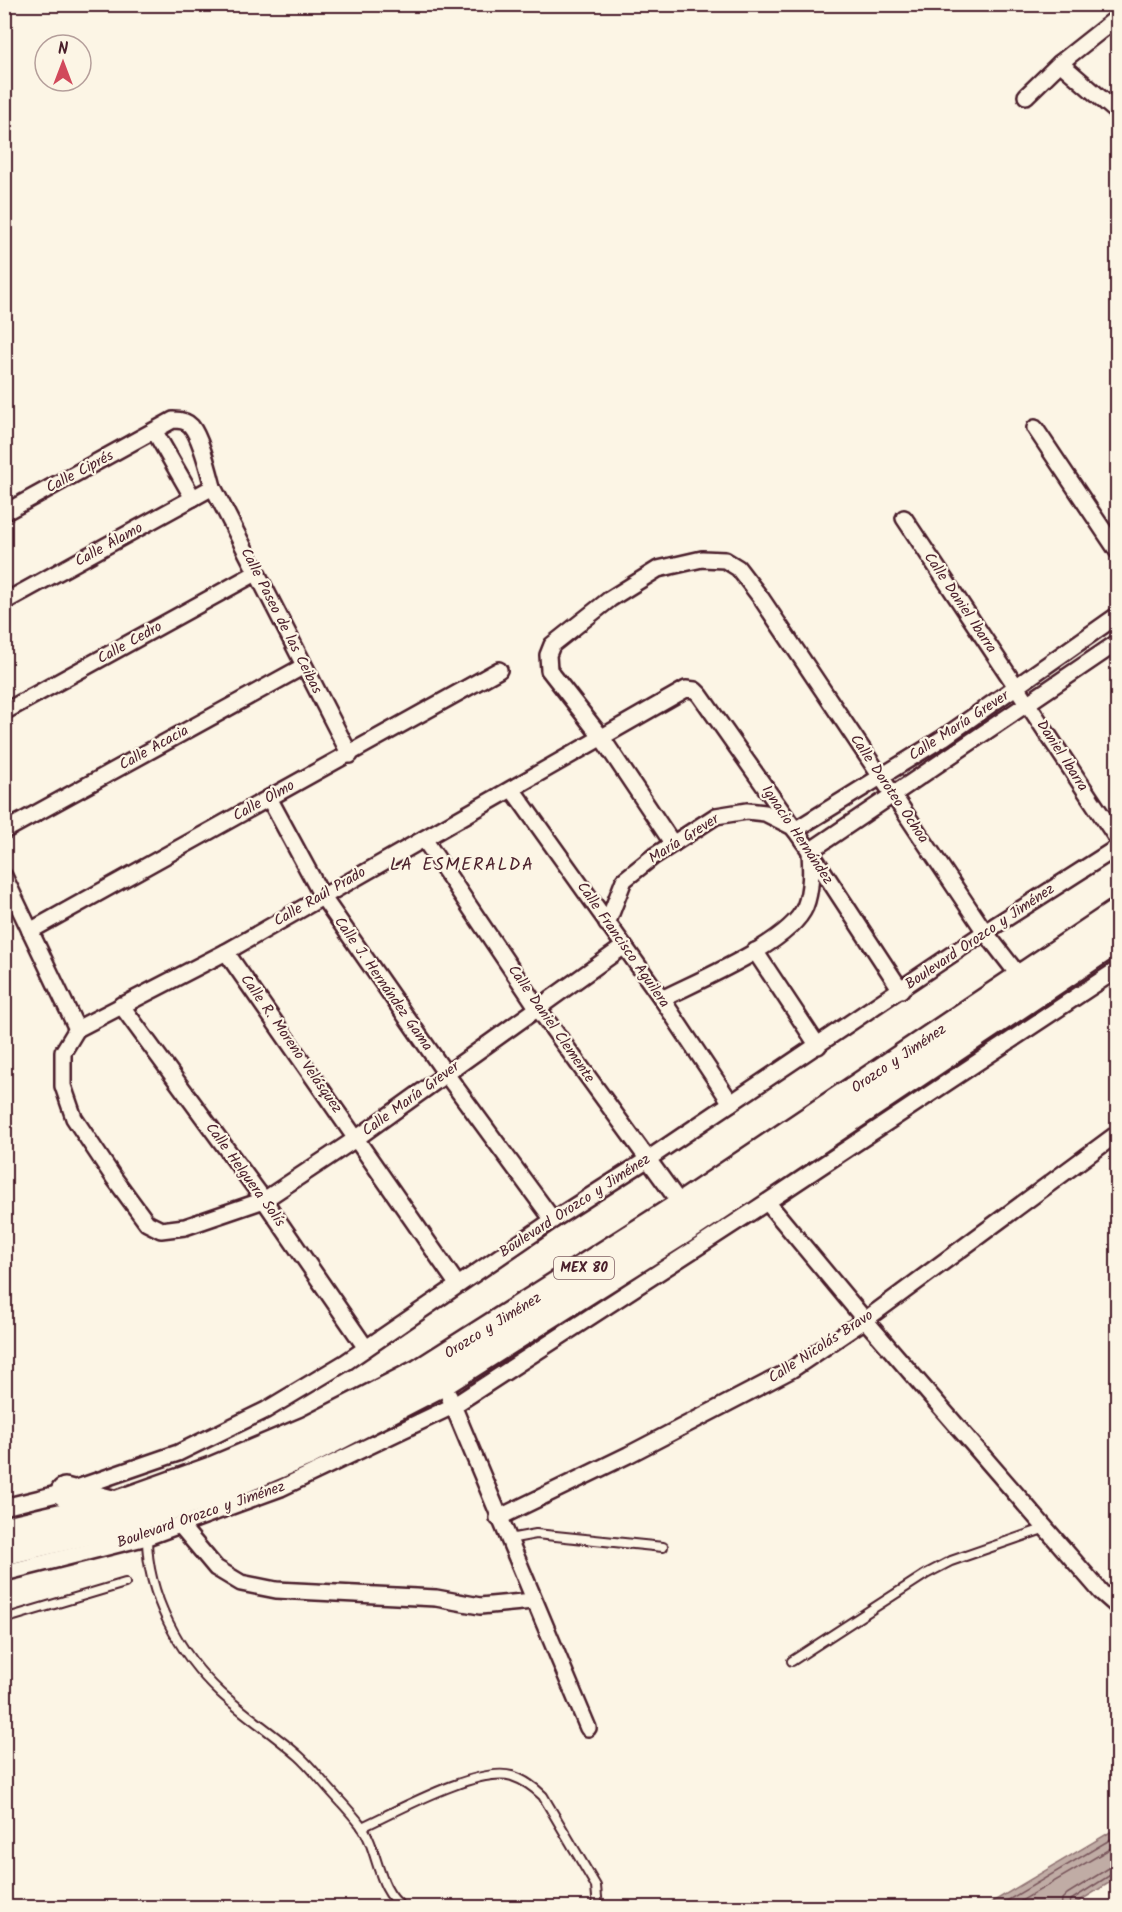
<svg xmlns="http://www.w3.org/2000/svg" width="1122" height="1912" font-family="Kalam,sans-serif">
<style>
.water{fill:#c0aca5;stroke:#917474;stroke-width:1.5}
.lines{fill:none;stroke-linecap:round;stroke-linejoin:round}
.shore{stroke:#79575c;stroke-width:1.5}
.lane-casing{stroke:#4a1f2b;stroke-width:12}
.street-casing{stroke:#4a1f2b;stroke-width:20}
.highway-casing{stroke:#4a1f2b;stroke-width:32}
.lane{stroke:#fcf5e5;stroke-width:8}
.street{stroke:#fcf5e5;stroke-width:15}
.highway{stroke:#fcf5e5;stroke-width:27}
.labels{text-anchor:middle;dominant-baseline:central;stroke-width:4.5;stroke-linejoin:round;paint-order:stroke}
.shield{fill:#fcf5e5;stroke:#7f5f63;stroke-width:1.5}
.shield-label{font-size:14px;font-weight:bold;fill:#4a1f2b}
.street-label{font-size:15px;fill:#4a1f2b;stroke:#fcf5e5}
.quarter-label{font-size:18px;letter-spacing:1.5px;fill:#4a1f2b;stroke:#fcf5e5}
</style>
<rect width="100%" height="100%" fill="#fcf5e5"/>
<filter id="ink" filterUnits="userSpaceOnUse"><feTurbulence type="fractalNoise" baseFrequency=".0167" numOctaves="2"/><feDisplacementMap in="SourceGraphic" scale="12" xChannelSelector="R" yChannelSelector="G"/><feConvolveMatrix kernelMatrix="1 2 1 2 8 2 1 2 1" color-interpolation-filters="sRGB"/></filter>
<g filter="url(#ink)">
<polygon class="water" points="1117,1828 1117,1878 1070,1907 984,1907"/>
<g class="lines">
<g class="shore">
<polyline points="995,1908 1118,1835"/>
<polyline points="1009,1908 1118,1844"/>
<polyline points="1061,1908 1062,1899 1067,1894 1109,1868 1118,1866"/>
<polyline points="1068,1908 1071,1900 1112,1874 1118,1874"/>
</g>
<defs>
<g id="lane">
<path d="M147,1537C147,1595 179,1654 221,1693C246,1716 274,1734 299,1756C308,1764 316,1774 324,1783C336,1797 349,1810 360,1824C379,1848 376,1890 404,1908"/>
<polyline points="509,1539 536,1534 663,1547"/>
<polyline points="4,1619 125,1583"/>
<polyline points="792,1661 926,1574 951,1561 1046,1528"/>
<path d="M362,1827C395,1812 477,1766 512,1776C524,1780 534,1787 543,1796L596,1886L598,1908"/>
</g>
<g id="street">
<polyline points="1060,63 1118,113"/>
<polyline points="1026,96 1060,63 1118,17"/>
<polyline points="1035,428 1118,552"/>
<polyline points="155,432 193,498"/>
<path d="M4,513L173,420C180,420 187,421 191,426C201,438 209,472 213,487L350,755"/>
<polyline points="904,518 1118,840"/>
<polyline points="4,602 213,487"/>
<polyline points="4,712 256,573"/>
<polyline points="512,789 662,999 731,1103"/>
<polyline points="269,798 322,896 446,1074 553,1220"/>
<polyline points="795,830 943,738 1118,615"/>
<polyline points="4,831 304,666"/>
<polyline points="424,839 537,1007 682,1206"/>
<polyline points="673,844 602,738 549,670 548,655 552,645 610,599 658,569 702,559 725,560 738,568 761,598 985,932 1020,977"/>
<polyline points="4,876 77,1029"/>
<polyline points="607,924 624,880 654,856 716,816 747,811 765,813 791,826"/>
<polyline points="30,931 499,670"/>
<polyline points="755,951 818,1046"/>
<polyline points="226,952 457,1284"/>
<path d="M662,999C697,981 790,943 805,907C812,889 811,869 810,851L1118,642"/>
<polyline points="121,1005 264,1200 366,1348"/>
<polyline points="77,1029 226,952 686,689 695,690 700,695 810,851 901,990"/>
<polyline points="77,1029 63,1052 63,1086 74,1118 114,1178 147,1223 161,1230 185,1227 264,1200 357,1138 623,947"/>
<polyline points="767,1202 865,1320 1101,1592 1118,1607"/>
<polyline points="449,1396 588,1728"/>
<polyline points="4,1507 65,1492 178,1453 266,1410 346,1362 553,1220 648,1159 985,932 1118,847"/>
<polyline points="498,1518 628,1455 791,1370 865,1320 1118,1133"/>
<polyline points="180,1525 216,1568 241,1583 276,1590 436,1598 480,1606 533,1601"/>
<polyline points="4,1573 147,1537 281,1488 453,1406 767,1202 1118,969"/>
</g>
<g id="highway">
<polyline points="65,1492 112,1504"/>
<polyline points="4,1531 116,1505 214,1470 309,1430 420,1373 682,1206 1118,913"/>
<polyline points="4,1551 125,1522 220,1489 309,1451 442,1382 695,1222 1118,938"/>
</g>
</defs>
<use href="#lane" class="lane-casing"/>
<use href="#street" class="street-casing"/>
<use href="#highway" class="highway-casing"/>
<use href="#lane" class="lane"/>
<use href="#street" class="street"/>
<use href="#highway" class="highway"/>
</g>
</g>
<g class="labels">
<rect class="shield" x="554" y="1257" width="60" height="22" rx="4.5"/>
<g class="shield-label">
<text x="584" y="1268">MEX 80</text>
</g>
<g class="street-label">
<text transform="translate(80 472) rotate(-28)">Calle Ciprés</text>
<text transform="translate(109 545) rotate(-29)">Calle Álamo</text>
<text transform="translate(960 603) rotate(56)">Calle Daniel Ibarra</text>
<text transform="translate(281 621) rotate(63)">Calle Paseo de las Ceibas</text>
<text transform="translate(130 643) rotate(-29)">Calle Cedro</text>
<text transform="translate(959 726) rotate(-33)">Calle María Grever</text>
<text transform="translate(154 748) rotate(-29)">Calle Acacia</text>
<text transform="translate(1062 756) rotate(57)">Daniel Ibarra</text>
<text transform="translate(889 789) rotate(56)">Calle Doroteo Ochoa</text>
<text transform="translate(264 801) rotate(-29)">Calle Olmo</text>
<text transform="translate(797 835) rotate(56)">Ignacio Hernández</text>
<text transform="translate(684 839) rotate(-32)">María Grever</text>
<text transform="translate(320 897) rotate(-30)">Calle Raúl Prado</text>
<text transform="translate(980 937) rotate(-34)">Boulevard Orozco y Jiménez</text>
<text transform="translate(623 945) rotate(55)">Calle Francisco Aguilera</text>
<text transform="translate(383 984) rotate(55)">Calle J. Hernández Gama</text>
<text transform="translate(551 1024) rotate(55)">Calle Daniel Clemente</text>
<text transform="translate(291 1044) rotate(55)">Calle R. Moreno Velásquez</text>
<text transform="translate(899 1059) rotate(-34)">Orozco y Jiménez</text>
<text transform="translate(411 1099) rotate(-36)">Calle María Grever</text>
<text transform="translate(245 1175) rotate(54)">Calle Helguera Solís</text>
<text transform="translate(575 1206) rotate(-33)">Boulevard Orozco y Jiménez</text>
<text transform="translate(493 1326) rotate(-32)">Orozco y Jiménez</text>
<text transform="translate(821 1347) rotate(-33)">Calle Nicolás Bravo</text>
<text transform="translate(201 1515) rotate(-19)">Boulevard Orozco y Jiménez</text>
</g>
<g class="quarter-label">
<text x="462" y="865">LA ESMERALDA</text>
</g>
</g>
<rect width="1122" height="1912" fill="none" stroke="#fcf5e5" stroke-width="24"/>
<rect x="12" y="12" width="1098" height="1888" fill="none" stroke="#4a1f2b" stroke-width="2" filter="url(#ink)"/>
<g transform="translate(63 63)"><circle r="28" fill="#fcf5e5" stroke="#b59f9b" stroke-width="1.5"/>
<path d="M0-4.5L10 22L0 15L-10 22Z" fill="#d1495b"/>
<text y="-9" font-size="16" font-weight="bold" text-anchor="middle" fill="#4a1f2b">N</text>
</g>
</svg>
